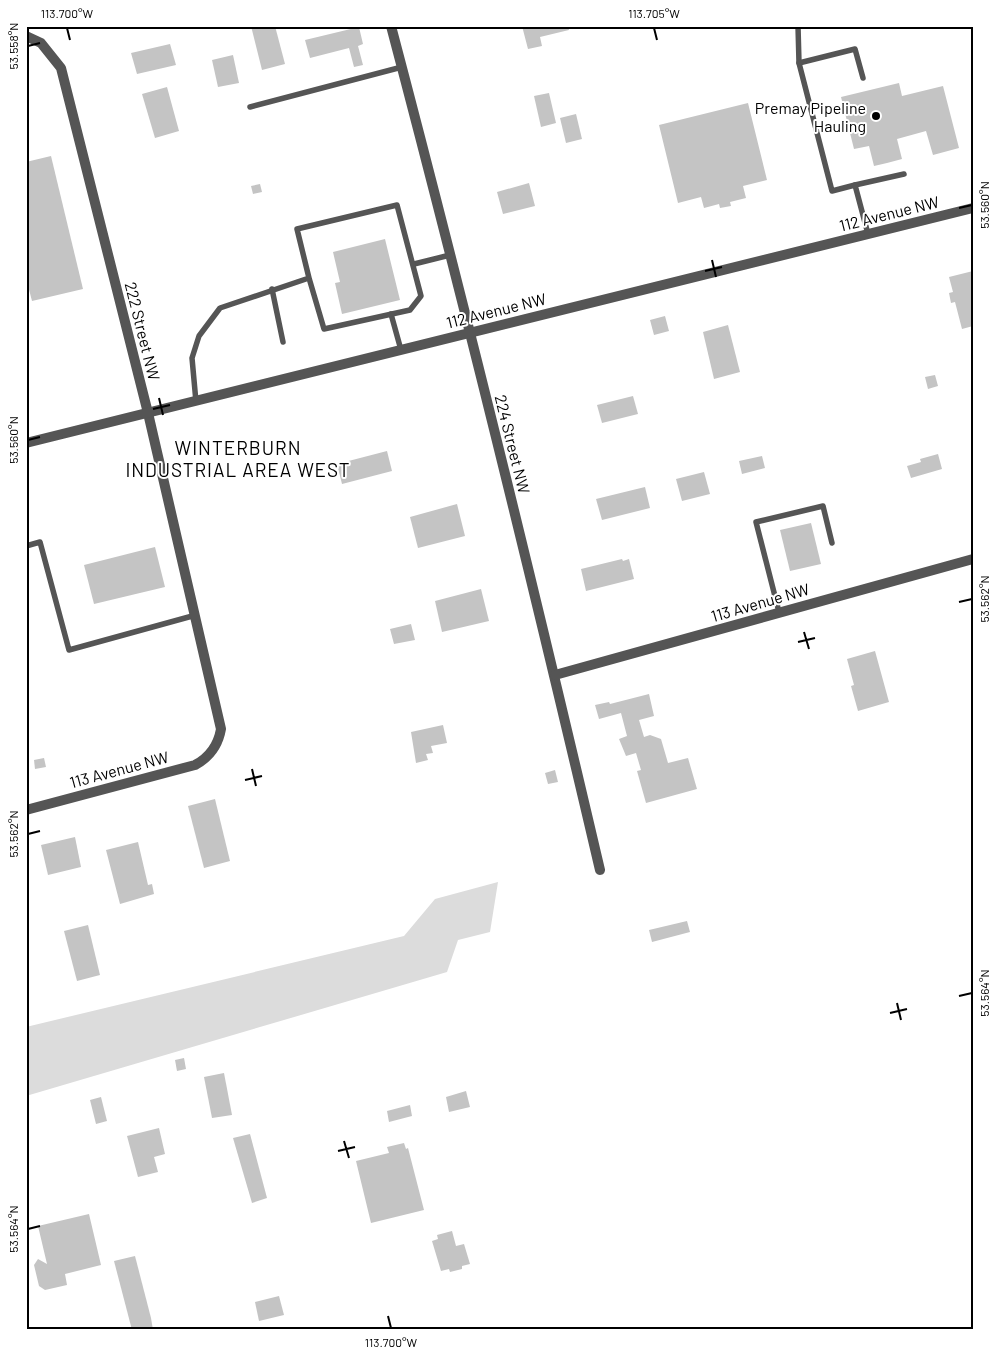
<svg xmlns="http://www.w3.org/2000/svg" width="999" height="1356" font-family="Barlow,sans-serif">
<style>
.green{fill:#dcdcdc}
.building{fill:#c4c4c4}
.lines{fill:none;stroke-linecap:round;stroke-linejoin:round}
.service{stroke:#555;stroke-width:5.5}
.minor{stroke:#555;stroke-width:10}
.tertiary{stroke:#555;stroke-width:10}
.ticks{fill:none;stroke:#000;stroke-width:2}
.poi-dot{fill:#000;stroke:#fff;stroke-width:2}
.labels{text-anchor:middle;dominant-baseline:central;stroke-width:4;stroke-linejoin:round;paint-order:stroke}
.poi-label{font-size:16px;fill:#000;stroke:#fff;text-anchor:end}
.street-label{font-size:16px;fill:#000;stroke:#fff}
.quarter-label{font-size:19px;letter-spacing:1px;fill:#000;stroke:#fff}
.neatline{fill:none;stroke:#000;stroke-width:2}
.ticks-label{font-size:12px;text-anchor:middle;fill:#000}
</style>
<rect width="100%" height="100%" fill="#fff"/>
<polygon class="green" points="498,882 490,932 458,940 447,972 26,1096 26,1027 404,936 435,899"/>
<g class="building">
<polygon points="251,26 275,26 285,64 262,70"/>
<polygon points="522,26 568,26 569,30 540,37 542,46 528,49"/>
<polygon points="359,27 363,44 358,46 363,65 354,67 349,48 310,58 305,40"/>
<polygon points="170,44 176,65 137,74 131,53"/>
<polygon points="233,55 239,83 218,87 212,60"/>
<polygon points="899,83 902,96 943,86 959,148 933,155 926,131 897,139 902,159 887,163 874,166 869,146 854,149 841,97"/>
<polygon points="167,87 179,131 155,138 142,94"/>
<polygon points="549,93 556,123 541,127 534,96"/>
<polygon points="748,103 767,180 743,186 746,198 730,202 731,206 720,208 719,204 704,208 701,197 678,203 659,125"/>
<polygon points="576,114 582,139 566,143 560,118"/>
<polygon points="51,156 83,289 32,301 26,278 26,162"/>
<polygon points="529,183 535,206 503,214 497,192"/>
<polygon points="260,184 262,192 253,194 251,186"/>
<polygon points="385,239 400,300 342,314 335,283 340,282 333,252"/>
<polygon points="973,271 973,326 962,329 955,302 951,303 949,293 953,292 949,277"/>
<polygon points="665,316 669,331 654,335 650,320"/>
<polygon points="728,325 740,372 714,379 703,332"/>
<polygon points="935,375 938,386 928,389 925,377"/>
<polygon points="633,396 638,414 602,423 597,405"/>
<polygon points="387,451 392,471 342,484 337,464"/>
<polygon points="938,454 942,469 911,478 907,466 921,462 920,459"/>
<polygon points="762,456 765,468 742,474 739,461"/>
<polygon points="704,472 710,494 682,501 676,479"/>
<polygon points="645,487 650,508 602,520 596,499"/>
<polygon points="457,504 465,536 418,548 410,517"/>
<polygon points="811,523 821,564 790,571 780,530"/>
<polygon points="155,547 165,587 94,604 84,565"/>
<polygon points="622,559 623,561 629,559 634,579 586,591 581,569"/>
<polygon points="481,589 489,621 442,632 435,601"/>
<polygon points="411,624 415,640 394,644 390,629"/>
<polygon points="875,651 889,702 858,711 851,686 854,685 847,659"/>
<polygon points="649,694 654,716 639,720 644,737 650,735 661,739 668,763 688,758 697,789 646,803 637,771 641,770 636,753 626,756 619,739 627,736 621,713 599,719 595,705 609,702 610,704"/>
<polygon points="443,725 447,743 431,746 433,753 426,754 428,760 416,763 411,732"/>
<polygon points="44,758 46,767 35,769 34,760"/>
<polygon points="555,770 558,782 548,784 545,773"/>
<polygon points="215,799 230,861 204,868 188,806"/>
<polygon points="75,837 81,867 48,875 41,845"/>
<polygon points="138,842 148,885 152,884 154,894 120,904 106,850"/>
<polygon points="687,921 690,932 652,942 649,930"/>
<polygon points="88,925 100,975 77,981 64,931"/>
<polygon points="184,1058 186,1069 177,1071 175,1060"/>
<polygon points="224,1073 232,1115 212,1118 204,1077"/>
<polygon points="466,1091 470,1107 449,1112 446,1097"/>
<polygon points="101,1097 107,1121 96,1124 90,1100"/>
<polygon points="410,1105 412,1116 389,1122 387,1111"/>
<polygon points="159,1128 165,1154 154,1157 158,1172 138,1177 127,1136"/>
<polygon points="250,1134 267,1198 252,1203 233,1138"/>
<polygon points="404,1143 406,1149 408,1148 424,1210 371,1223 356,1161 389,1153 387,1147"/>
<polygon points="89,1214 101,1265 65,1274 67,1285 45,1290 39,1286 34,1265 38,1259 47,1264 38,1226"/>
<polygon points="452,1231 456,1246 464,1244 470,1264 462,1266 462,1269 450,1272 449,1269 441,1271 432,1241 438,1239 437,1235"/>
<polygon points="135,1256 151,1318 153,1330 132,1330 114,1261"/>
<polygon points="279,1296 284,1315 259,1321 255,1302"/>
</g>
<g class="lines">
<g class="service">
<polyline points="798,26 799,63 832,191 855,185"/>
<polyline points="799,63 855,49 863,78"/>
<polyline points="250,107 402,67"/>
<polyline points="868,234 855,185 904,174"/>
<polyline points="414,264 450,255"/>
<polyline points="272,289 283,342"/>
<polyline points="391,314 401,350"/>
<polyline points="196,402 192,358 199,336 220,308 309,278 324,329 410,310 421,296 397,205 297,229 309,278"/>
<polyline points="26,546 40,542 69,650 196,615"/>
<polyline points="779,612 756,522 823,506 832,543"/>
</g>
<g class="minor">
<path d="M391,26C465,306 534,588 600,870"/>
<path d="M26,36L41,43L61,68L148,413L221,729C218,746 210,757 195,765L26,810"/>
<polyline points="555,675 973,559"/>
</g>
<polyline class="tertiary" points="26,443 973,208"/>
</g>
<path class="ticks" d="M67,28L70,40M654,28L657,40M28,46L40,43M959,208L972,205M712,260L716,277M705,271L722,267M159,398L163,415M153,409L170,405M28,440L40,437M959,602L972,599M804,632L809,649M798,642L815,638M252,769L256,786M245,780L262,776M28,834L40,831M959,996L972,993M897,1003L901,1020M890,1013L907,1009M344,1141L349,1158M338,1151L355,1147M28,1229L40,1226M388,1316L391,1328"/>
<circle class="poi-dot" cx="876" cy="116" r="5"/>
<g class="labels">
<g class="poi-label">
<text x="866" y="107">Premay Pipeline<tspan x="866" dy="18">Hauling</tspan></text>
</g>
<g class="street-label">
<text transform="translate(889 213) rotate(-14)">112 Avenue NW</text>
<text transform="translate(496 310) rotate(-14)">112 Avenue NW</text>
<text transform="translate(143 331) rotate(76)">222 Street NW</text>
<text transform="translate(513 444) rotate(76)">224 Street NW</text>
<text transform="translate(760 602) rotate(-16)">113 Avenue NW</text>
<text transform="translate(119 769) rotate(-15)">113 Avenue NW</text>
</g>
<g class="quarter-label">
<text x="238" y="447">WINTERBURN<tspan x="238" dy="22">INDUSTRIAL AREA WEST</tspan></text>
</g>
</g>
<rect width="999" height="1356" fill="none" stroke="#ffffff" stroke-width="55"/>
<rect x="28" y="28" width="944" height="1300" class="neatline"/>
<g class="ticks-label">
<text x="67" y="18">113.700°W</text>
<text x="654" y="18">113.705°W</text>
<text transform="translate(14 46) rotate(-90)" y="4">53.558°N</text>
<text transform="translate(985 205) rotate(-90)" y="4">53.560°N</text>
<text transform="translate(14 440) rotate(-90)" y="4">53.560°N</text>
<text transform="translate(985 599) rotate(-90)" y="4">53.562°N</text>
<text transform="translate(14 834) rotate(-90)" y="4">53.562°N</text>
<text transform="translate(985 993) rotate(-90)" y="4">53.564°N</text>
<text transform="translate(14 1229) rotate(-90)" y="4">53.564°N</text>
<text x="391" y="1347">113.700°W</text>
</g>
</svg>
